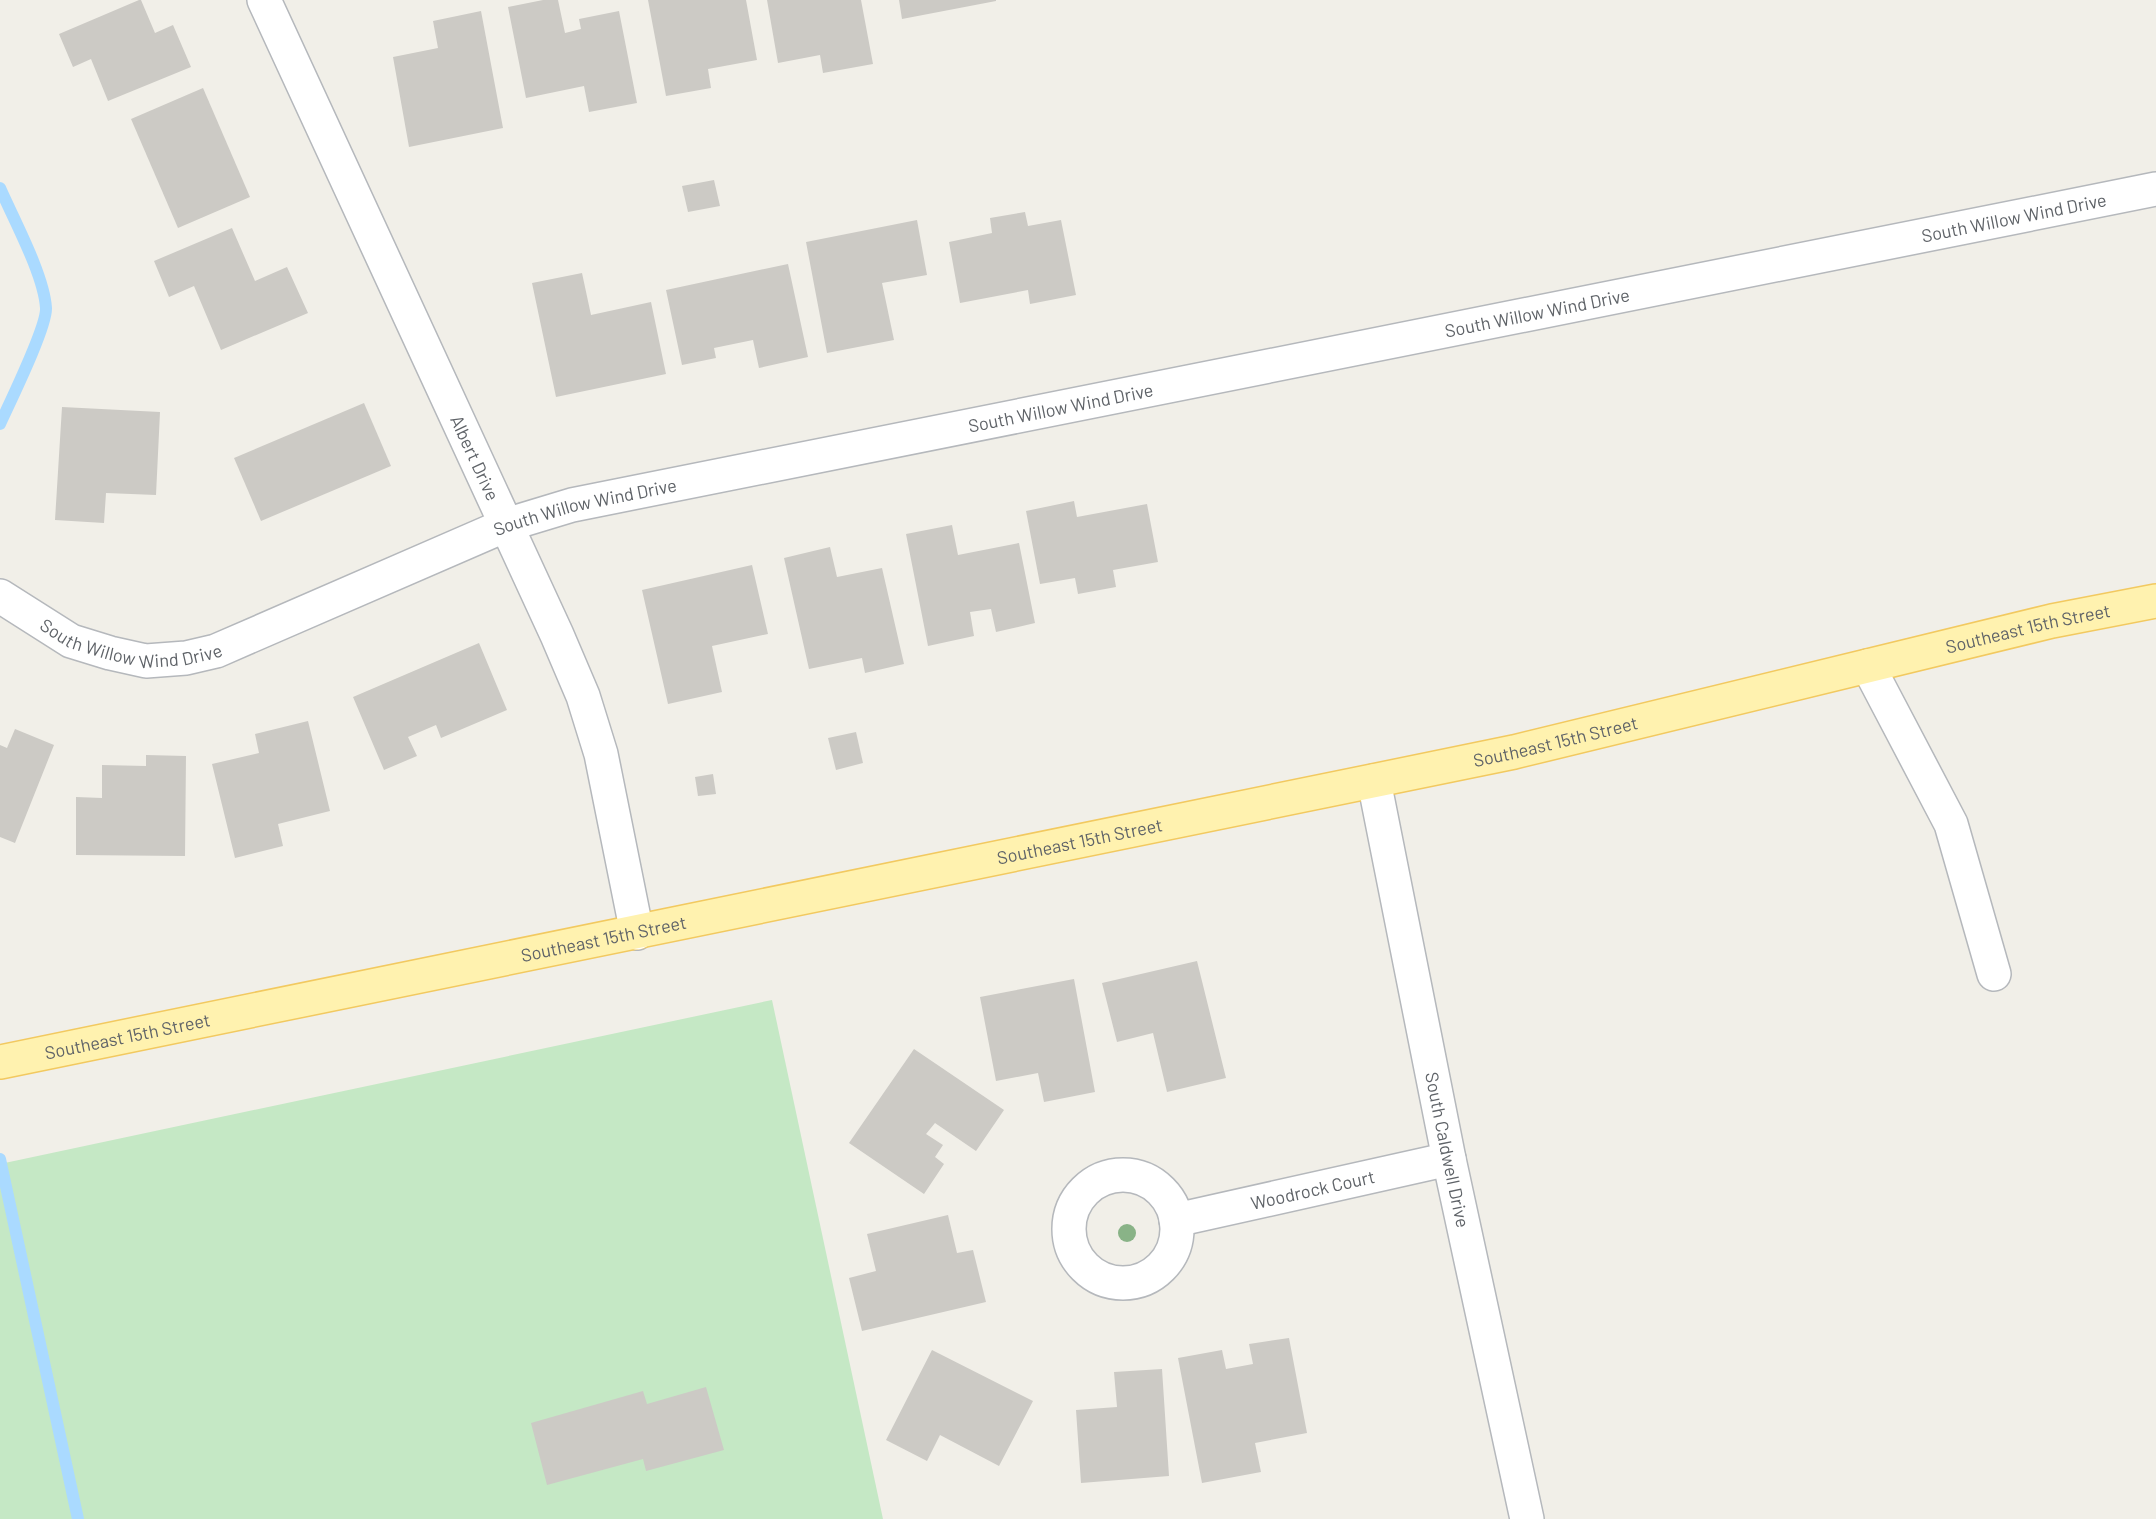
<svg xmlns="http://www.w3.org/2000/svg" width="2156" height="1519" font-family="Barlow,sans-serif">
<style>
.green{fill:#c5e8c5}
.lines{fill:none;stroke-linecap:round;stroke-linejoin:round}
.stream{stroke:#aadaff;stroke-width:12}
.building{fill:#cccac5}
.minor-casing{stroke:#b5b8bc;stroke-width:36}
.major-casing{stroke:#f2c960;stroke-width:36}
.minor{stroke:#fff;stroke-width:33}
.major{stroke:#fff2af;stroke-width:33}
.tree{fill:#89b387}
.labels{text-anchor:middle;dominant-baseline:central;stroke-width:4.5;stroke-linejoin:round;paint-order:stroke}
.street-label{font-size:18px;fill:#5f6368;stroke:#fff}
</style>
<rect width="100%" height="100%" fill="#f1efe8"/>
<polygon class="green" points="772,1000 883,1519 0,1519 0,1164"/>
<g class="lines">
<g class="stream">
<path d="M0,188C14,220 44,275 46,308C47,327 10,402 0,424"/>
<polyline points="0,1159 78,1519"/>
</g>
</g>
<g class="building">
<polygon points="139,0 141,0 155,33 173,25 191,67 108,101 91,59 73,67 59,34"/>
<polygon points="543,0 558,0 565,33 581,29 579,19 619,11 637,103 589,112 584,86 526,98 508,7"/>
<polygon points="648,0 746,0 757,60 708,69 711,88 666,96"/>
<polygon points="767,0 861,0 873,64 823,73 820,55 778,63"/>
<polygon points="899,0 996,0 996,1 902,19"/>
<polygon points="481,11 503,128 409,147 393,57 438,48 433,21"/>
<polygon points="203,88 250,197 178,228 131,119"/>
<polygon points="714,180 720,206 688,212 682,186"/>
<polygon points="1025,212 1028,226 1061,220 1076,295 1030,304 1028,290 960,303 949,242 992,233 990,218"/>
<polygon points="917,220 927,275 882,283 894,340 827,353 806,242"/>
<polygon points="232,228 255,281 287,267 308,313 221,350 194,286 169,297 154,261"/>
<polygon points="788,264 808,357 759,368 753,340 714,348 716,358 682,365 666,290"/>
<polygon points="582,273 591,315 651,302 666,374 556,397 532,283"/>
<polygon points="364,403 391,466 261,521 234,458"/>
<polygon points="62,407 160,412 156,495 106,493 104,523 55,520"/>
<polygon points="1074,501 1077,517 1147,504 1158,562 1113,570 1116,587 1078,594 1075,578 1040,584 1026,511"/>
<polygon points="952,525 958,555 1019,543 1035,623 996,632 991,609 970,612 974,636 928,646 906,534"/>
<polygon points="830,547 837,577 882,568 904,664 865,673 862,658 809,669 784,558"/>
<polygon points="752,565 768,634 712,646 722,692 668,704 642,590"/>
<polygon points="479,643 507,710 441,738 436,725 408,737 417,756 384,770 353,697"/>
<polygon points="308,721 330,811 278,824 283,846 235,858 212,764 259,753 255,734"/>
<polygon points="15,729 54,745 15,843 0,837 0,745 7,748"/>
<polygon points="856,732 863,763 836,770 828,738"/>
<polygon points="146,755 186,756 185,856 76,855 76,797 102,798 102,765 146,766"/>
<polygon points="713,774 716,794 698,796 695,777"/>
<polygon points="1197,961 1226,1078 1167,1092 1153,1033 1117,1042 1102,983"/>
<polygon points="1074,979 1095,1092 1044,1102 1038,1073 996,1081 980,997"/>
<polygon points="914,1049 1004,1110 976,1151 935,1123 926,1134 943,1145 935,1157 944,1164 924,1194 849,1143"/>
<polygon points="948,1215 957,1253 973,1250 986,1302 862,1331 849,1278 876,1271 867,1234"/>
<polygon points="1289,1338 1307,1433 1255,1443 1261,1472 1202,1483 1178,1358 1222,1350 1226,1369 1253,1364 1249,1344"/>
<polygon points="932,1350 1033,1401 999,1466 940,1435 927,1461 886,1440"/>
<polygon points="1162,1369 1169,1476 1081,1483 1076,1410 1117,1407 1114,1372"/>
<polygon points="706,1387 724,1450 646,1471 643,1459 547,1485 531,1423 643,1391 647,1404"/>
</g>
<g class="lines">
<defs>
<g id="minor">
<path id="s1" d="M264,0L557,635L583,696L601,754L637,933"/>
<path id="s2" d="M0,596L71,641L110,653L146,661L186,658L216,651L506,525L572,505L2156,189"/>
<polyline points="1868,666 1951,824 1994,974"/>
<path id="s3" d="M1374,781L1449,1159L1527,1519"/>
<circle cx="1123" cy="1229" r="54"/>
<path id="s4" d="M1176,1220L1449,1159"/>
</g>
<g id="major">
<path id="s5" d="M0,1062L1514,752L2052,621L2156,601"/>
</g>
</defs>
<use href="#minor" class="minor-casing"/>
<use href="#major" class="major-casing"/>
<use href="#minor" class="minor"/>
<use href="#major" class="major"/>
</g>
<circle class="tree" cx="1127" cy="1233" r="9"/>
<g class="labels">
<g class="street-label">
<text stroke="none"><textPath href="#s2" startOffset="2088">South Willow Wind Drive</textPath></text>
<text stroke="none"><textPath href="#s2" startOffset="1602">South Willow Wind Drive</textPath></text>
<text stroke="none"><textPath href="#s2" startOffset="1116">South Willow Wind Drive</textPath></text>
<text stroke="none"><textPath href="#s1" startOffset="504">Albert Drive</textPath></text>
<text stroke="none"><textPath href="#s2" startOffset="630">South Willow Wind Drive</textPath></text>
<text stroke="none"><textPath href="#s5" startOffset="2074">Southeast 15th Street</textPath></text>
<text stroke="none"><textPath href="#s2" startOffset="144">South Willow Wind Drive</textPath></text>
<text stroke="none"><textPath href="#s5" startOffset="1588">Southeast 15th Street</textPath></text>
<text stroke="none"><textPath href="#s5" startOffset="1102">Southeast 15th Street</textPath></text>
<text stroke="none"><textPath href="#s5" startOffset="616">Southeast 15th Street</textPath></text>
<text stroke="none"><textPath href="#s5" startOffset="130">Southeast 15th Street</textPath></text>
<text stroke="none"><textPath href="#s3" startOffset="376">South Caldwell Drive</textPath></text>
<text stroke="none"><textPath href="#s4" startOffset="140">Woodrock Court</textPath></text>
</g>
</g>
</svg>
